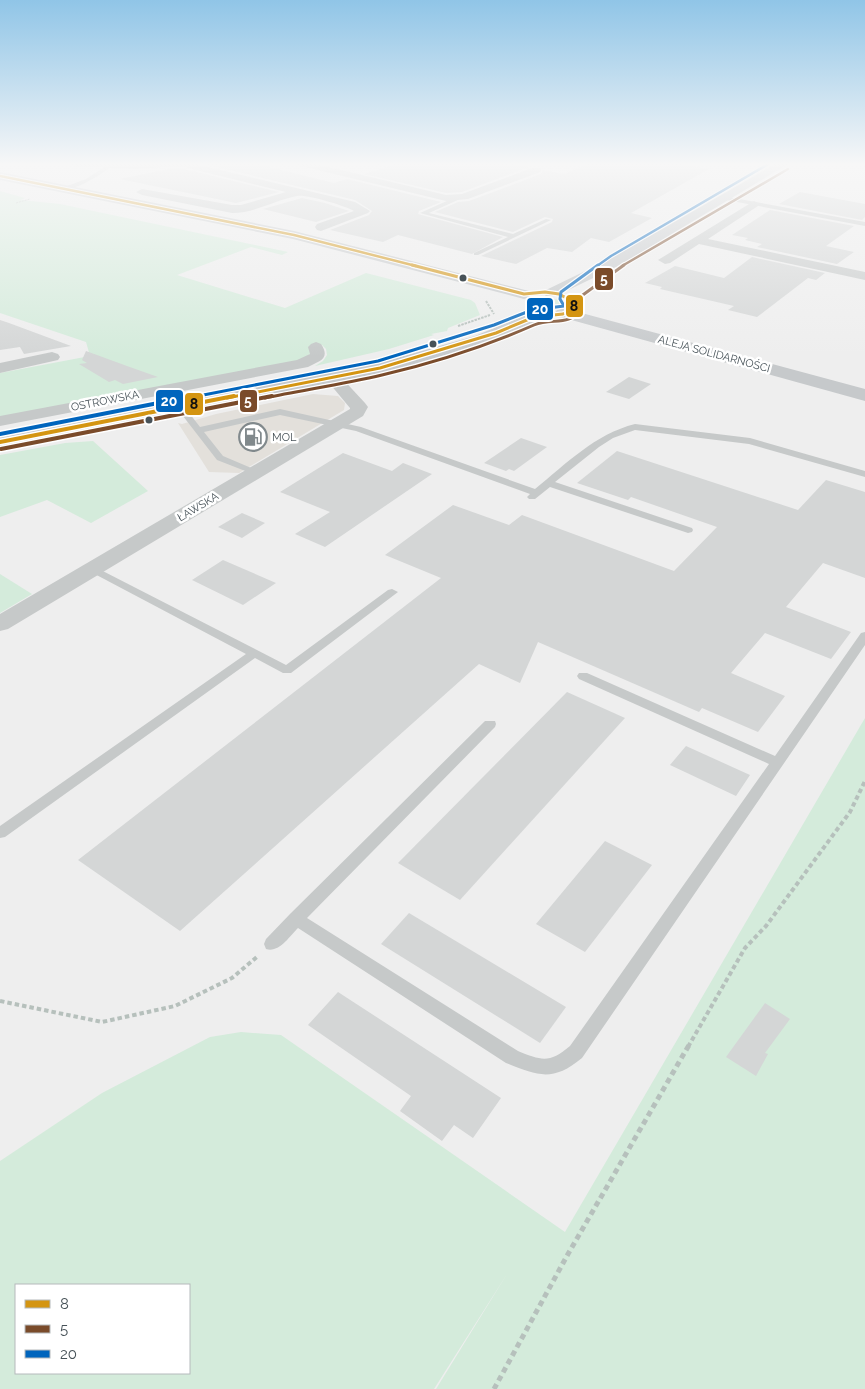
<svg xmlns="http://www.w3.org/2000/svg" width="865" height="1389" font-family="Raleway,sans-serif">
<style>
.commercial{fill:#e3e0db}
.green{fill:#d4ebdb;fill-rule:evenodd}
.building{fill:#d4d6d6}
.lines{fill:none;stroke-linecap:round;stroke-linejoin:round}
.path-far3{stroke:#b6c0bc;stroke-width:1;stroke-dasharray:2 1;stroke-linecap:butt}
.path-far2{stroke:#b6c0bc;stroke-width:2;stroke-dasharray:2.5 1;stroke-linecap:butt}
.path-far1{stroke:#b6c0bc;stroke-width:4;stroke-dasharray:4.5 3;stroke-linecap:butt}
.path{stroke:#b6c0bc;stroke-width:5;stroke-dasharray:5.5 4;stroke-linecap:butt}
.service{fill:#c6c9c9;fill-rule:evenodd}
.minor{fill:#c6c9c9;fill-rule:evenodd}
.secondary{fill:#c6c9cb;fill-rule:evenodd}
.bus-1-far2-casing{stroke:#fff;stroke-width:4.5}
.bus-1-far1-casing{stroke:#fff;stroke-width:5.5}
.bus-1-casing{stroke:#fff;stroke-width:7}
.bus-2-far2-casing{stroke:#fff;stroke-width:4.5}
.bus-2-far1-casing{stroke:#fff;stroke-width:5.5}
.bus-2-casing{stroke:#fff;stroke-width:7}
.bus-3-far2-casing{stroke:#fff;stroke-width:4.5}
.bus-3-far1-casing{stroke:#fff;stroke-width:5.5}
.bus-3-casing{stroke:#fff;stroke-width:7}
.bus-1-far2{stroke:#d49512;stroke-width:2.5}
.bus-1-far1{stroke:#d49512;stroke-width:3}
.bus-1{stroke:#d49512;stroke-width:4}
.bus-2-far2{stroke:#7a4b2a;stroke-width:2.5}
.bus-2-far1{stroke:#7a4b2a;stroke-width:3}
.bus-2{stroke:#7a4b2a;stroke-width:4}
.bus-3-far2{stroke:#0065bd;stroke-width:2.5}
.bus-3-far1{stroke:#0065bd;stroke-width:3}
.bus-3{stroke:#0065bd;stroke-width:4}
.bus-dot{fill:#475258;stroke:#fff;stroke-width:2}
.labels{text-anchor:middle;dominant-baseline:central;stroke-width:5;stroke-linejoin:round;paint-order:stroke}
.far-street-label{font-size:11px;fill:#475258;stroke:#fff}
.far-poi-label{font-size:11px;fill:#475258;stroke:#fff;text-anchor:start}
.line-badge{stroke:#fff;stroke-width:2}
.badge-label{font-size:14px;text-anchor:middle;font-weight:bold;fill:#fff}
.pale-badge-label{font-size:14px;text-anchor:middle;font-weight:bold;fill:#111}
</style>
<rect width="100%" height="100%" fill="#eee"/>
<polygon class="commercial" points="313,394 338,396 345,403 344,410 239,473 209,472 178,423 182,424 216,414"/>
<g class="green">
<polygon points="0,191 25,198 21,200 60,204 288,252 282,255 251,247 177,275 285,308 366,273 471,300 475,303 480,315 448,328 447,331 431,334 434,335 389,349 315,366 323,361 327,355 326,349 322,345 311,348 312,352 303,360 0,417 0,373 90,356 86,342 0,313"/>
<path d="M545,297L559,300L563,306C553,314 535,313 525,305V303L532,298Z"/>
<polygon points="93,441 148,491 91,523 47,500 0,517 0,455 65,443"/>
<polygon points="0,574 32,594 0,613"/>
<path d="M865,718V1389H436L507,1274L434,1389H0V1161L102,1093L210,1037L241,1032L281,1035L565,1232ZM16,1285H189V1373H16Z"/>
</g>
<g class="building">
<polygon points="200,163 253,163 334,183 347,179 441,202 419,211 418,214 503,237 472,254 398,235 383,242 330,230 369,215 372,211 355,200"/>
<polygon points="400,163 507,163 529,167 462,192 446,193 364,174"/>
<polygon points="590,163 671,163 709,169 631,213 652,218 609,242 591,238 572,252 547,248 516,264 481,256 552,222 553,219 545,217 513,232 435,212 458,202 469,201 541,174 543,170 564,174"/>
<polygon points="173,168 180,168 279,192 236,203 120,179"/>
<polygon points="800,192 865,204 865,217 862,220 779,204"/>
<polygon points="302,198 325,203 349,211 316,222 263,209"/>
<polygon points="770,210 854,226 826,246 854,252 837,264 757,247 762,244 745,240 748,238 732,235"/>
<polygon points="752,257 825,273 816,280 808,278 757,317 728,310 734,306 660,289 662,287 645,283 675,266 724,278"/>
<polygon points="0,320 9,323 71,346 24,354 20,347 0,350"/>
<polygon points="86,351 127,366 158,377 123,384 115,380 109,382 79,364 87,363 82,360"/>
<polygon points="629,377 651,384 629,399 606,392"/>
<polygon points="521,438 547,447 514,471 509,469 506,471 484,463"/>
<polygon points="617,451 798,510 826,480 865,492 865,578 823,563 786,607 851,632 831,659 765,633 731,673 785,696 758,732 702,708 699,712 538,642 520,683 479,664 180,931 78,860 441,578 385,555 453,505 509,525 522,515 674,571 717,527 631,497 628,500 577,483"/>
<polygon points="343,453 392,471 403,463 432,474 325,547 295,534 330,512 280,492"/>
<polygon points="242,513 265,523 242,538 218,527"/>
<polygon points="223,560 276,583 243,605 192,580"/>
<polygon points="567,692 625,718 460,900 398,863"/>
<polygon points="686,746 750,775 736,796 670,765"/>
<polygon points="605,841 652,865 585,952 536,924"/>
<polygon points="409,913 566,1007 540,1043 381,944"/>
<polygon points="338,992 501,1098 473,1138 454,1125 442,1141 400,1111 411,1096 308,1025"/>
<polygon points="765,1003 790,1019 765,1053 768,1054 756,1076 726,1057"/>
</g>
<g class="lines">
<g class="path-far3">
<polyline points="48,163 58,164"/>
<polyline points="278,163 285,165"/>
<polyline points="377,165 386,163"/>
<polyline points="16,203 30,199"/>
</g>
<g class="path-far2">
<polyline points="486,301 494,314"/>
<polyline points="458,326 490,315"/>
</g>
<g class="path-far1">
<polyline points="0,1001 102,1022 175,1006 232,978 258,956"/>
<polyline points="688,1047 745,948 766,926 850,812 865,781"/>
</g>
<polyline class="path" points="494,1389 568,1254 689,1045"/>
<g class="service">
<path d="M107,165L112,166C102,174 71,194 59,189L86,179Z"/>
<polygon points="458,196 460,199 429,213 513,234 546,219 551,220 478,255 474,255 474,253 508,237 420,213"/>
<polygon points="723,196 865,222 865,226 721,199"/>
<path d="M180,404L183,405L200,427L280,409L361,427L535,489C566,464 595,434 635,424L750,438L865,471V477L749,444L635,430L613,438L599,447L555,482L692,528L693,530L692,532L688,533L550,487L535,499H529L527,497L530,494L356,431L280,415L204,432L223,456L261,472L259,474H253L217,460L176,407Z"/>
<polygon points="93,566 286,665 388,590 392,589 398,592 291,673 283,673 255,658 5,837 0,838 0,826 246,654 89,571 88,569"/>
<path d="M865,632V645L582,1058C553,1082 538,1076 506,1063L298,928C289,937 279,953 266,949L264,944L266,939L290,914L485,721H495L496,724L495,727L307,918L518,1051C542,1061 550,1063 570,1046L769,764L579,679L577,676L579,673H587L775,756L861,633Z"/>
</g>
<g class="minor">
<path d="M69,163H191L355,202L370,211L368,213L321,231L317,230L315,227L317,224L354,211C346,206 306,194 297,196C275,200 255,213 232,213L142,195L136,192L142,189L232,205H241L286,192L180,166L135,169L74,166Z"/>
<polygon points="296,163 312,163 446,195 462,194 532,168 540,168 541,170 540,172 468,199 446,201 297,165"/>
<polygon points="754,201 760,204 758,206 708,239 865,272 865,280 699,244 670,263 665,264 658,260"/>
<path d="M316,342L321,344C331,359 319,361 308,367L0,426V416L297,360L310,354L308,347L311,344Z"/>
<polygon points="52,352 58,354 60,357 58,360 0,373 0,363"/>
<polygon points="333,373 339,375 365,403 368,407 363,416 8,629 0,631 0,614 350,409 350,408 325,378 327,375"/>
</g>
<g class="secondary">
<polygon points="777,163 790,163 620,265 556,296 546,296 543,293 546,290 610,259"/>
<polygon points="0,172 294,231 529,291 532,294 529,297 524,299 293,239 0,180"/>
<polygon points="563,308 865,389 865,401 557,316 555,313 557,310"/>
<path d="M538,310L544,312L546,315L544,318C493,343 440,358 386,372L0,448V436L379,363L475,336Z"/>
</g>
<defs>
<polyline id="bus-1-far2" points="0,176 294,235 416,266"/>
<polyline id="bus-1-far1" points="227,398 380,368 496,333 534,317 563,314 572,310 575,305 570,300 559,294 545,292 524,294 412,265"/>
<polyline id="bus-1" points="0,442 234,396"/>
<polyline id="bus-2-far2" points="622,266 788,169"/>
<path id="bus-2-far1" d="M265,398C304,390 343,384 382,375C433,363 486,346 534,325C553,317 568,328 582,308L580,297L624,265"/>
<polyline id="bus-2" points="1,449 272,396"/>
<polyline id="bus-3-far2" points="597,266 611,256 770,163"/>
<polyline id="bus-3-far1" points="188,398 378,361 494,325 532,310 564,306 560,299 561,292 598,265"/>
<polyline id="bus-3" points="0,434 194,396"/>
</defs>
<use href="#bus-1-far2" class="bus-1-far2-casing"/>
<use href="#bus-1-far1" class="bus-1-far1-casing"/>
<use href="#bus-1" class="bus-1-casing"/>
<use href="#bus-2-far2" class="bus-2-far2-casing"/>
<use href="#bus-2-far1" class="bus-2-far1-casing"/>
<use href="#bus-2" class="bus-2-casing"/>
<use href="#bus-3-far2" class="bus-3-far2-casing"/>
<use href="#bus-3-far1" class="bus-3-far1-casing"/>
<use href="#bus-3" class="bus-3-casing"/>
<use href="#bus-1-far2" class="bus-1-far2"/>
<use href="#bus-1-far1" class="bus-1-far1"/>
<use href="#bus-1" class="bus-1"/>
<use href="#bus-2-far2" class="bus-2-far2"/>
<use href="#bus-2-far1" class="bus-2-far1"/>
<use href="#bus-2" class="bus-2"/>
<use href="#bus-3-far2" class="bus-3-far2"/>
<use href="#bus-3-far1" class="bus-3-far1"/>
<use href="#bus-3" class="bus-3"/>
</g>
<linearGradient id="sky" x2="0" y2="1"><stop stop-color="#90c5e7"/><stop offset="0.46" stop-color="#f7f7f7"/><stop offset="1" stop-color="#f7f7f7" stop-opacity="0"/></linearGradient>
<rect width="865" height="357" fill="url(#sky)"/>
<defs>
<symbol id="fuel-ring" viewBox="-11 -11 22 22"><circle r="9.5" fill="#fff" stroke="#81898c" stroke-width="1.5"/><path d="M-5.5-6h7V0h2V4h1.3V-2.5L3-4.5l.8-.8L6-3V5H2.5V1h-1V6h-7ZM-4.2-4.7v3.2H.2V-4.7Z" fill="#81898c"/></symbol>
</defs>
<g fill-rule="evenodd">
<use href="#fuel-ring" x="237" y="421" width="32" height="32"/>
</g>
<g class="bus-dot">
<circle cx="463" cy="278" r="4.5"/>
<circle cx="433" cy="344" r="4.5"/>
<circle cx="149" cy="420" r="4.5"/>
</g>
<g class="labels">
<g class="far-street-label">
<text transform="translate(714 354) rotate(15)">ALEJA SOLIDARNOŚCI</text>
<text transform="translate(105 401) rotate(-11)">OSTROWSKA</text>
<text transform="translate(198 507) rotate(-31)">ŁAWSKA</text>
</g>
<g class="far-poi-label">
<text x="272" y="437">MOL</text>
</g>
</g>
<g class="line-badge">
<rect x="594" y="267" width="20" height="24" rx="5" fill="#7a4b2a"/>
<rect x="565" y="294" width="19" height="24" rx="5" fill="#d49512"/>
<rect x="526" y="297" width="28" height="24" rx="5" fill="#0065bd"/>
<rect x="239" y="389" width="19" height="24" rx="5" fill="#7a4b2a"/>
<rect x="155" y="389" width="29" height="24" rx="5" fill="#0065bd"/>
<rect x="184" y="392" width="20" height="24" rx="5" fill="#d49512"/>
</g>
<g class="badge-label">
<text x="604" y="284">5</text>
<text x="540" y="314">20</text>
<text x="248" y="406">5</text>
<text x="169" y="406">20</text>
</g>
<g class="pale-badge-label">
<text x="574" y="311">8</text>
<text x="194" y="409">8</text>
</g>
<rect x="15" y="1284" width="175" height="90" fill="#ffffff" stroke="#b5babc"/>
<rect x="25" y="1300" width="25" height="8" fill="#d49512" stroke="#b5babc"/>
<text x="60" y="1309" font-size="15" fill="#475258">8</text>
<rect x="25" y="1325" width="25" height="8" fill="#7a4b2a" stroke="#b5babc"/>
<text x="60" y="1334" font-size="15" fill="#475258">5</text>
<rect x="25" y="1350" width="25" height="8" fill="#0065bd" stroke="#b5babc"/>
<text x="60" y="1359" font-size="15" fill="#475258">20</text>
</svg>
